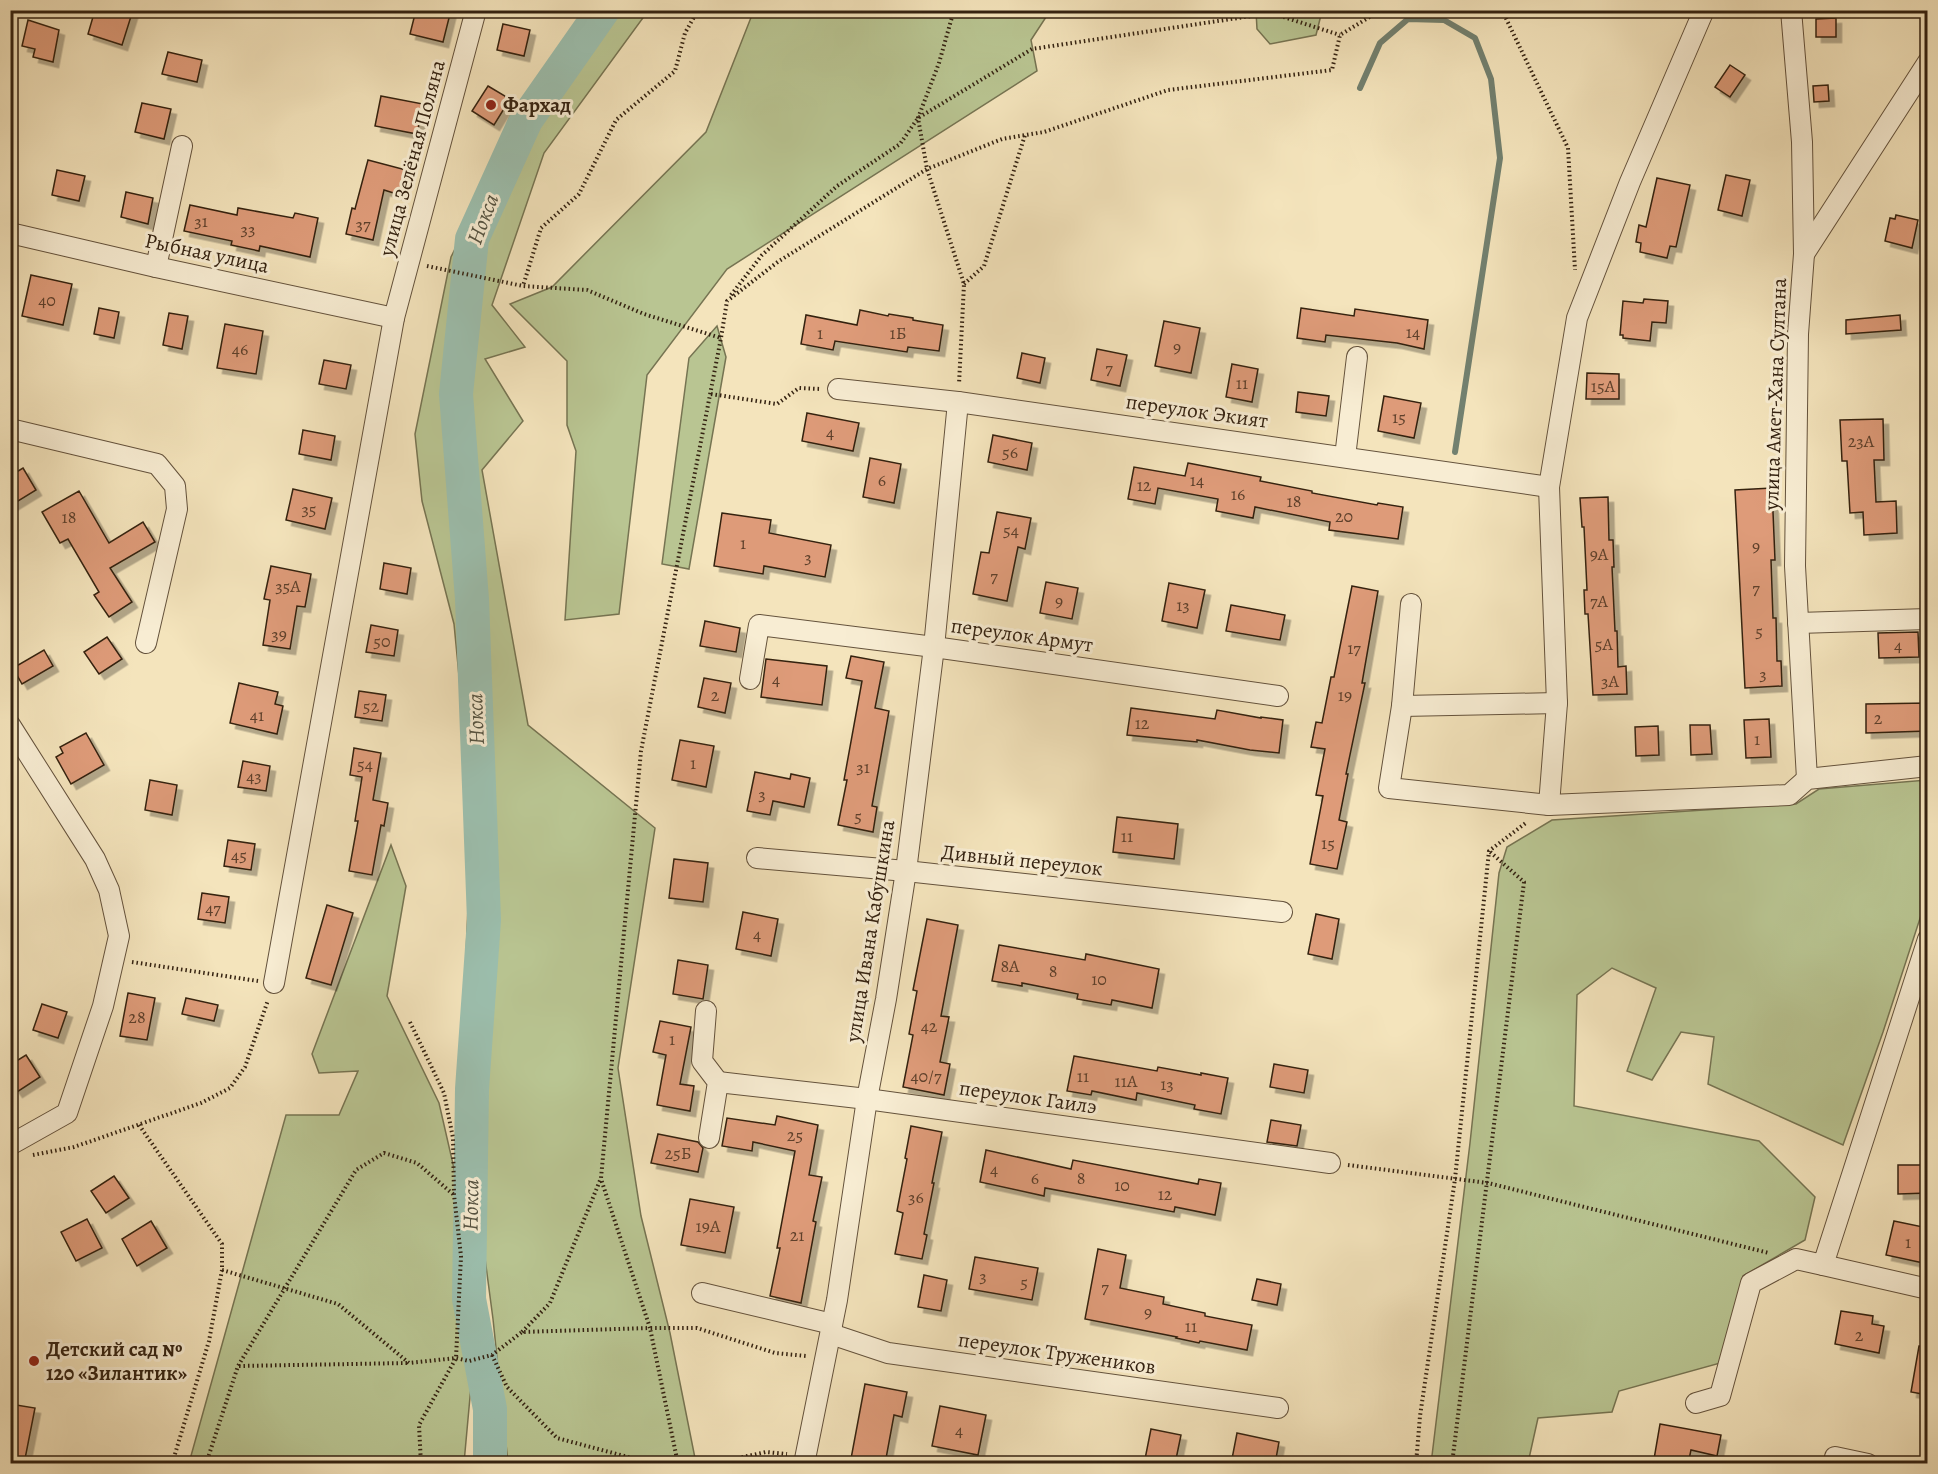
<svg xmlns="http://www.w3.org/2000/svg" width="1938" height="1474" font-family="Alegreya,serif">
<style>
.green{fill:#b9c592;stroke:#767452;stroke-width:1.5}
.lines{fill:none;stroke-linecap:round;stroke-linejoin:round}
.stream{stroke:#72806f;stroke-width:6}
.river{stroke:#9cbfae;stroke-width:34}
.building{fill:#de9b79;stroke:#342211;stroke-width:1.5;filter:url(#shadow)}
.minor-casing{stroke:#64523c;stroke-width:22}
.path{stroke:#342211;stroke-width:4;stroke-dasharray:1.5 3;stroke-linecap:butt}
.minor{stroke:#f8edd3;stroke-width:20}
.poi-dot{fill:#8f2418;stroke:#f8edd3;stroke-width:2}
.labels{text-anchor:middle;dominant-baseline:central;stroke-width:6;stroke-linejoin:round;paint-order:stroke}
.number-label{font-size:18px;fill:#5e402b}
.poi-label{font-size:21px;font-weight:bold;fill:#342211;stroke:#f8edd3;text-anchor:start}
.street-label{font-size:21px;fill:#342211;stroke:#f8edd3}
.water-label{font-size:22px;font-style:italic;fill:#535140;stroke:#f8edd3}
</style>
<defs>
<filter id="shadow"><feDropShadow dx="5.5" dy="5.5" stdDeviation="0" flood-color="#0004"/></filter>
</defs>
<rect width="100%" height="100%" fill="#f4e4bc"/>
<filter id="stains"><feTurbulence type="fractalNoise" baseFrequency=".00333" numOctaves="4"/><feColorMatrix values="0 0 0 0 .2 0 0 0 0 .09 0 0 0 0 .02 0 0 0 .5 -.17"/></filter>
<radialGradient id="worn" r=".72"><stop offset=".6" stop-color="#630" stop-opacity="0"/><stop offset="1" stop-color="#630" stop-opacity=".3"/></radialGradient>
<g class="green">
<polygon points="595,10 648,11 544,153 492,305 525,347 485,359 523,421 482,470 528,725 655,828 618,1068 641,1216 670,1333 696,1463 508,1463 493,1319 461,1077 469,883 467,759 454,624 422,501 415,434 451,257 521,117"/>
<polygon points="748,11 1050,11 1031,40 1037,71 727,269 647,375 619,614 565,620 576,451 567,425 567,361 510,304 552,287 706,132 752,15"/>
<polygon points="1256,11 1256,10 1322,11 1316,35 1270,44 1257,29"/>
<polygon points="717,326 726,357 689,569 662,564 689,358"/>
<polygon points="1927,780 1927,897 1883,1032 1843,1145 1708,1084 1714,1037 1681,1032 1652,1080 1627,1071 1656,988 1612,968 1577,995 1574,1106 1759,1141 1815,1197 1805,1240 1743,1276 1724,1362 1619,1391 1612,1412 1538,1418 1528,1463 1431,1464 1470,1143 1499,873 1507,847 1552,820 1796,804 1819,789"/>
<polygon points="391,845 406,886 387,996 439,1103 472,1247 476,1331 464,1463 189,1463 286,1115 339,1115 358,1071 319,1073 312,1054"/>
</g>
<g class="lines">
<polyline class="stream" points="1360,88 1380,43 1408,19 1444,20 1475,38 1491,79 1500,158 1455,452"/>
<polyline class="river" points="490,1464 490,1409 469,1299 472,1089 484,920 472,599 456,394 472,239 526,120 603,10"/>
</g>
<g class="building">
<polygon points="95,10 133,10 122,45 88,34"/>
<polygon points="416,10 451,10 443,42 410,34"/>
<polygon points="1836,18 1836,37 1816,37 1816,19"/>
<polygon points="28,20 59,30 53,62 33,57 35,49 22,46"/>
<polygon points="503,24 530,30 524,56 497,50"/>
<polygon points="168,52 202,60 197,82 162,74"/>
<polygon points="1730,65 1745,75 1730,97 1715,87"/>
<polygon points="1828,85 1829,101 1814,102 1813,86"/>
<polygon points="488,86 510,99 494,125 472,111"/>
<polygon points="381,96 423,104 417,134 375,126"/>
<polygon points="142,103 171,109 164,139 135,132"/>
<polygon points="368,160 406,170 400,195 384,190 373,240 346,234 352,208 355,209"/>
<polygon points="57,170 85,176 79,201 52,195"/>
<polygon points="1726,175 1750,180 1742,216 1718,210"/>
<polygon points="1657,178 1690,185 1676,247 1670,246 1667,258 1640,252 1641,243 1636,242 1639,225 1646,227"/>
<polygon points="126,192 153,198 148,224 121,217"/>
<polygon points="190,205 237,215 238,208 293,218 295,213 318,218 310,257 260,246 259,251 231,245 232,241 184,231"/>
<polygon points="1896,215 1918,220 1912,248 1885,241 1890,218 1895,219"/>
<polygon points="31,275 72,284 63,325 22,316"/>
<polygon points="1644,299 1668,301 1666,323 1652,322 1650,341 1623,338 1623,335 1620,335 1623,301 1643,303"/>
<polygon points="99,308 119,312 114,338 94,334"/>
<polygon points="1301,308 1354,316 1355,309 1428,320 1424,349 1397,343 1326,335 1325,342 1297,338"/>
<polygon points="860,310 888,316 889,314 913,318 913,320 943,325 939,351 908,347 907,352 835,341 833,350 801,344 806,315 857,325"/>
<polygon points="169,313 188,316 182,349 163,345"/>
<polygon points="1900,315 1901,330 1846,334 1846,320"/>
<polygon points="1164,321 1200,328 1191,373 1155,366"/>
<polygon points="225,324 263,331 256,374 217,368"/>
<polygon points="1097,349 1127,355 1120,386 1091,380"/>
<polygon points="1022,353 1045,358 1040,383 1017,378"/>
<polygon points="324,360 351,365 346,389 319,384"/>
<polygon points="1232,364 1258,369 1252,402 1226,397"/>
<polygon points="1587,373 1619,374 1619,399 1586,399"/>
<polygon points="1298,392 1329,396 1326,416 1296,412"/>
<polygon points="1384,396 1421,403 1414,438 1378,431"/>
<polygon points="807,413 859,423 853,451 802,441"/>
<polygon points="1883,419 1884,460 1874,460 1876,502 1896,501 1897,533 1864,535 1863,512 1850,513 1847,461 1842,461 1840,420"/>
<polygon points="303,430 335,436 331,460 299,454"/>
<polygon points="993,435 1032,443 1027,470 988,462"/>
<polygon points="870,458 901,464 894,503 863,497"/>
<polygon points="1188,463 1261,477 1260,481 1312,491 1312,493 1377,505 1378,503 1403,507 1398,539 1329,530 1330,522 1255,507 1253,518 1216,511 1218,499 1158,488 1155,504 1128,499 1134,467 1185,476"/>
<polygon points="23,468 36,490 10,506 10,476"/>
<polygon points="1772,488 1775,560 1771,560 1773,618 1776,618 1777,661 1781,661 1782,686 1745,688 1735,490"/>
<polygon points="293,489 332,498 325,529 286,520"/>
<polygon points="79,491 109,543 143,522 155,542 110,568 132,602 109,617 94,595 99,592 68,539 60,543 42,512"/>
<polygon points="1608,497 1609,540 1613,540 1614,567 1612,567 1615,631 1617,631 1618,667 1626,666 1627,694 1593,695 1588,614 1585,614 1584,590 1587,590 1584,527 1582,527 1580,498"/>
<polygon points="997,512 1031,518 1025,549 1018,547 1007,601 973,594 981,552 989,553"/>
<polygon points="722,513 771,520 769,533 831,545 825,577 764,566 763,574 714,566"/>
<polygon points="384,563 411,568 407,594 380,589"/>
<polygon points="271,566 311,574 305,607 297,606 290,649 263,645 270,600 264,599"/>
<polygon points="1046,582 1078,588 1072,619 1040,613"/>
<polygon points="1169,583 1205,590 1197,628 1162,621"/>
<polygon points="1352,586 1378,591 1362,683 1365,683 1346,774 1348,774 1339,820 1347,822 1337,869 1310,864 1323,796 1316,795 1325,749 1311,747 1316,722 1322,723 1331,677 1334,677"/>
<polygon points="1231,605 1285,615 1280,640 1226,631"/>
<polygon points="705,621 740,628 736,652 700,646"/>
<polygon points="371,625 398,630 394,656 366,652"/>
<polygon points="1918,632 1919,657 1879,658 1878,633"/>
<polygon points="107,637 122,659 99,674 84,652"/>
<polygon points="44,650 53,666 22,684 13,668"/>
<polygon points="851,656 884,662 875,708 889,711 872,806 877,807 873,832 838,825 847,780 844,780 862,681 846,678"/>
<polygon points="766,659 827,666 822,705 761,697"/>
<polygon points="704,678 731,683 725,713 698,707"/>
<polygon points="239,683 278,692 275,704 283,706 277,734 230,723"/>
<polygon points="359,691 386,695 382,721 355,717"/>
<polygon points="1928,703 1928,731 1866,733 1866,704"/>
<polygon points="1131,708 1215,719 1217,710 1261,718 1261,717 1283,720 1279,753 1250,750 1197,740 1197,742 1127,735"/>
<polygon points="1769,719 1771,757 1746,758 1744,720"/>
<polygon points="1690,725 1710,725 1712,754 1691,755"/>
<polygon points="1658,726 1659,755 1636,756 1635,727"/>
<polygon points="86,733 104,765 71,784 56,757 63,753 60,747"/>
<polygon points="680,740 714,746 706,787 672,780"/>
<polygon points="354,748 381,753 373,800 388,803 384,826 381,825 372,875 349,871 358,821 355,821 362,777 350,775"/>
<polygon points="243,761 270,766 266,791 238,787"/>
<polygon points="755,772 790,779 791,774 810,778 804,807 773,801 770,815 747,811"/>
<polygon points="150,780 177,785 172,815 145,810"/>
<polygon points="1117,817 1178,824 1174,859 1113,852"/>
<polygon points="228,840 255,844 251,870 224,866"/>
<polygon points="674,859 708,863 703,902 669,898"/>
<polygon points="202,893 229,897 225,923 198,919"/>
<polygon points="327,905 353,913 331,985 306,978"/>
<polygon points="743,912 778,919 771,956 736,949"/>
<polygon points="1316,914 1339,919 1332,959 1308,954"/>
<polygon points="927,919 958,925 941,1016 949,1017 940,1062 950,1064 944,1095 903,1087 913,1035 909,1034 917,991 913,990"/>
<polygon points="999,945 1085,960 1086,954 1159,969 1152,1008 1112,1000 1111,1005 1077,999 1078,994 1022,983 1022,986 992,981"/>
<polygon points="678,960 708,965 703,999 673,994"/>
<polygon points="128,993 155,998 147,1040 120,1036"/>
<polygon points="186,998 218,1005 214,1021 182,1014"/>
<polygon points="42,1004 67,1012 58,1038 33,1030"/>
<polygon points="660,1021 691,1027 680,1084 694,1086 690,1111 657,1105 666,1055 653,1052"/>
<polygon points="26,1055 40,1077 17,1092 10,1082 10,1065"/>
<polygon points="1074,1056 1157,1071 1158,1067 1201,1075 1201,1073 1228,1078 1221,1114 1194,1109 1195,1105 1137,1093 1136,1100 1092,1091 1091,1095 1067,1091"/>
<polygon points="1274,1064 1308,1070 1304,1093 1270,1087"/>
<polygon points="777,1116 818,1125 809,1175 822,1177 813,1221 816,1222 801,1303 770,1296 780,1248 777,1248 795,1151 753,1142 752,1151 722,1146 727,1118 775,1125"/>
<polygon points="1271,1120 1301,1125 1297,1146 1267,1142"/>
<polygon points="911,1126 942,1132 932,1183 934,1183 924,1234 927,1235 922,1259 895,1254 903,1213 897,1211 907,1159 905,1158"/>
<polygon points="658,1134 698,1142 703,1148 698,1172 651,1163"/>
<polygon points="986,1150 1071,1169 1073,1160 1198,1184 1199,1179 1221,1183 1215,1215 1175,1207 1174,1212 1045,1188 1044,1196 980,1182"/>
<polygon points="1898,1165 1928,1165 1928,1193 1898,1194"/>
<polygon points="114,1176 129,1198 106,1213 91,1191"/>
<polygon points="690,1199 734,1207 725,1253 681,1245"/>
<polygon points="87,1219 102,1248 76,1261 61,1232"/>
<polygon points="151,1221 167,1248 137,1266 122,1239"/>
<polygon points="1894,1221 1928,1228 1928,1264 1886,1255"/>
<polygon points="1098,1249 1126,1255 1120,1288 1164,1297 1163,1304 1205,1313 1205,1316 1252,1325 1247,1350 1200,1341 1199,1343 1176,1338 1177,1337 1085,1319"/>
<polygon points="975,1257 1038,1268 1032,1300 969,1289"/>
<polygon points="924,1275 947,1280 941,1311 918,1307"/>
<polygon points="1257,1279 1281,1284 1277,1305 1252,1300"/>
<polygon points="1841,1311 1873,1316 1872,1324 1884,1326 1879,1353 1835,1344"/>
<polygon points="1919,1346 1928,1347 1928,1395 1911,1392"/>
<polygon points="865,1384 907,1392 902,1417 894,1415 885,1464 850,1464"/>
<polygon points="10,1404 35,1408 24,1464 10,1464"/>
<polygon points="940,1406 986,1415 978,1455 932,1446"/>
<polygon points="1660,1424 1721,1435 1717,1456 1691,1450 1688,1464 1654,1459"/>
<polygon points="1151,1429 1181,1435 1175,1464 1144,1464"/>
<polygon points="1237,1433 1279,1442 1275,1464 1231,1464"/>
</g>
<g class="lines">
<defs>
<g id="minor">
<polyline points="1791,10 1802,142 1804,254 1798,334 1795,566 1807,779"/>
<polyline points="10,233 156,267 394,318"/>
<polyline points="1804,254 1928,62"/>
<polyline points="156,267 182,146"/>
<polyline points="838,389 958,402 1549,487"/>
<polyline points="10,429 157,464 175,486 177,509 146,643"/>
<polyline points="1345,457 1357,357"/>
<polyline points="1411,604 1402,706 1389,788 1549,805 1789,795 1807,779 1928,766"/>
<polyline points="1798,623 1928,619"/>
<polyline points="750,679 759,625 934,647 1278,696"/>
<polyline points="1402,706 1557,703"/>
<polyline points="10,725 95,859 109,890 119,936 103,1006 67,1113 10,1145"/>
<polyline points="1549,805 1557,703 1549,487 1577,318 1630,182 1704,10"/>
<polyline points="757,858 906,871 1282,912"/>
<polyline points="274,983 394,318 476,10"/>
<polyline points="706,1011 702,1061 718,1082 709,1138"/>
<polyline points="718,1082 867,1099 1330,1163"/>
<polyline points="1823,1265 1928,1289"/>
<polyline points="702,1293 832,1324"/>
<polyline points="831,1334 888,1353 1278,1408"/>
<polyline points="1696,1403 1720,1396 1751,1283 1796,1259 1823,1265 1928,939"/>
<polyline points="1835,1457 1868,1464"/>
<polyline points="804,1464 837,1300 867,1099 886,999 906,871 934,647 958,402"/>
</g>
</defs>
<use href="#minor" class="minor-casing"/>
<g class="path">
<polyline points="698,10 685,33 675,71 616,120 579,194 541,228 523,286 587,290 644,314 721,338 727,301 779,261 927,169 1002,139 1044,132 1168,90 1332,70 1340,35 1381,10"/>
<polyline points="954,10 939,63 918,118 927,169 964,284 959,384"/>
<polyline points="1502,10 1568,148 1575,270"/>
<polyline points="427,266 523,286"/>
<polyline points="964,284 984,266 1025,135"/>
<polyline points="731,295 762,255 837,186 900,144 918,118 1032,49 1271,13 1340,35"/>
<polyline points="711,394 777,404 799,388 821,389"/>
<polyline points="132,962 258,981"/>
<polyline points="410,1022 444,1093 453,1138 454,1195 461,1256 456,1358 419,1425 421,1464"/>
<polyline points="139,1125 222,1244 222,1270 209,1341 172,1464"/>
<polyline points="33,1155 74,1147 201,1103 230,1088 245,1067 268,1000"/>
<polyline points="1348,1165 1488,1183 1769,1253"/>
<polyline points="222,1270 338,1304 409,1363 456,1358 469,1361 492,1355 522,1332 650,1328 601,1179"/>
<polyline points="522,1332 550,1303 601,1178 641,751 721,338"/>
<polyline points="492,1355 507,1387 557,1438 654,1464"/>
<polyline points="239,1366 408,1363"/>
<polyline points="206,1464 238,1366 356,1170 384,1153 417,1163 454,1195"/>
<polyline points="678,1464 650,1328 697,1328 775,1353 806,1356"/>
<polyline points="711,1464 766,1452 787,1454"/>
<polyline points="1416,1464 1420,1416 1455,1179 1489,851 1527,822"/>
<polyline points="1452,1464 1524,882 1489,851"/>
</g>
<use href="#minor" class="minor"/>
</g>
<g class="poi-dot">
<circle cx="491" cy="105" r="6"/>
<circle cx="34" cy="1361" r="6"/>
</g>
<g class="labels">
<g class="number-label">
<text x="201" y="221">31</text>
<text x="363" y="224">37</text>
<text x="248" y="229">33</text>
<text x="47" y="300">40</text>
<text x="1413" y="332">14</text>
<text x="820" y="333">1</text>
<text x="898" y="333">1Б</text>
<text x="1177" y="347">9</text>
<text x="240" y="349">46</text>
<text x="1109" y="368">7</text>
<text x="1242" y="383">11</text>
<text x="1603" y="386">15А</text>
<text x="1399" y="417">15</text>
<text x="830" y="432">4</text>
<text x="1861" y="441">23А</text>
<text x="1010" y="452">56</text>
<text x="882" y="480">6</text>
<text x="1197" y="480">14</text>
<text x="1144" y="485">12</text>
<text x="1238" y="494">16</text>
<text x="1294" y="501">18</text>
<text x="309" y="509">35</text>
<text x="1344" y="516">20</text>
<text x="69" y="517">18</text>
<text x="1011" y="530">54</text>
<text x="743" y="543">1</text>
<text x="1756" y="546">9</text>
<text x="1599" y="554">9А</text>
<text x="808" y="557">3</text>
<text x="994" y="576">7</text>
<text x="288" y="586">35А</text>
<text x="1756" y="588">7</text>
<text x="1059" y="601">9</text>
<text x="1599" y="601">7А</text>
<text x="1183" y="605">13</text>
<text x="1759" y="631">5</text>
<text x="279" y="634">39</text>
<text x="382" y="641">50</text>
<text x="1604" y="644">5А</text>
<text x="1898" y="645">4</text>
<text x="1354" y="648">17</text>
<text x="1763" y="674">3</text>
<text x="776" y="679">4</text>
<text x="1610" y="681">3А</text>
<text x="715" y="695">2</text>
<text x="1345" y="695">19</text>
<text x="371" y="706">52</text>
<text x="257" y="715">41</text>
<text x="1878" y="718">2</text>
<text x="1142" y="723">12</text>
<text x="1757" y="739">1</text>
<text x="693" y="763">1</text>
<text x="365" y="764">54</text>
<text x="863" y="767">31</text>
<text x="254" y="776">43</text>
<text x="762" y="794">3</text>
<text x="858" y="816">5</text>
<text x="1127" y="836">11</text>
<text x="1328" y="843">15</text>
<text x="239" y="855">45</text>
<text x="213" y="908">47</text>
<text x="757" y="934">4</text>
<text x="1010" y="966">8А</text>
<text x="1053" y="971">8</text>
<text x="1099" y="979">10</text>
<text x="137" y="1017">28</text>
<text x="929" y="1026">42</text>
<text x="672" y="1039">1</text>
<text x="926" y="1076">40/7</text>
<text x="1083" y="1076">11</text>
<text x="1126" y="1081">11А</text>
<text x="1167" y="1084">13</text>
<text x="795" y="1135">25</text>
<text x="678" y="1153">25Б</text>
<text x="994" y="1169">4</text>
<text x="1035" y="1178">6</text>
<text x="1081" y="1178">8</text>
<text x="1122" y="1185">10</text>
<text x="1165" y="1194">12</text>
<text x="916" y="1197">36</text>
<text x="708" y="1226">19А</text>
<text x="797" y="1235">21</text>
<text x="1908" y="1242">1</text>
<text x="983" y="1276">3</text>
<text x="1024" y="1282">5</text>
<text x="1105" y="1287">7</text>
<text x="1148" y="1312">9</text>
<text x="1191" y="1326">11</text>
<text x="1859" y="1335">2</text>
<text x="959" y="1430">4</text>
</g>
<g class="poi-label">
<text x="503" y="105">Фархад</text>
<text x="46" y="1349">Детский сад №<tspan x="46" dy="24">120 «Зилантик»</tspan></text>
</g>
<g class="street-label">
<text transform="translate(412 158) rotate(-75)">улица Зелёная Поляна</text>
<text transform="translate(207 253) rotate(12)">Рыбная улица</text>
<text transform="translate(1775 394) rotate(-88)">улица Амет-Хана Султана</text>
<text transform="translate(1197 411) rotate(8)">переулок Экият</text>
<text transform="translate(1022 635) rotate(8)">переулок Армут</text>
<text transform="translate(1022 860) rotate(6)">Дивный переулок</text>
<text transform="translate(870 931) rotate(-81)">улица Ивана Кабушкина</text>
<text transform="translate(1028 1097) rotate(8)">переулок Гаилэ</text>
<text transform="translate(1057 1353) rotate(8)">переулок Тружеников</text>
</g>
<g class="water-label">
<text transform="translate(483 219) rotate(-69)">Нокса</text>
<text transform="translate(476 719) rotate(-92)">Нокса</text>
<text transform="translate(471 1205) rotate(-89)">Нокса</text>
</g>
</g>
<rect width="1938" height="1474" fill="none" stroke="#f4e4bc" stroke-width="36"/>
<rect x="12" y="12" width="1914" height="1450" fill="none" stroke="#342211" stroke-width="3"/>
<rect x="18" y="18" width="1902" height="1438" fill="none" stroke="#342211" stroke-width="1.5"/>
<rect width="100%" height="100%" filter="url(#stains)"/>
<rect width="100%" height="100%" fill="url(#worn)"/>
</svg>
